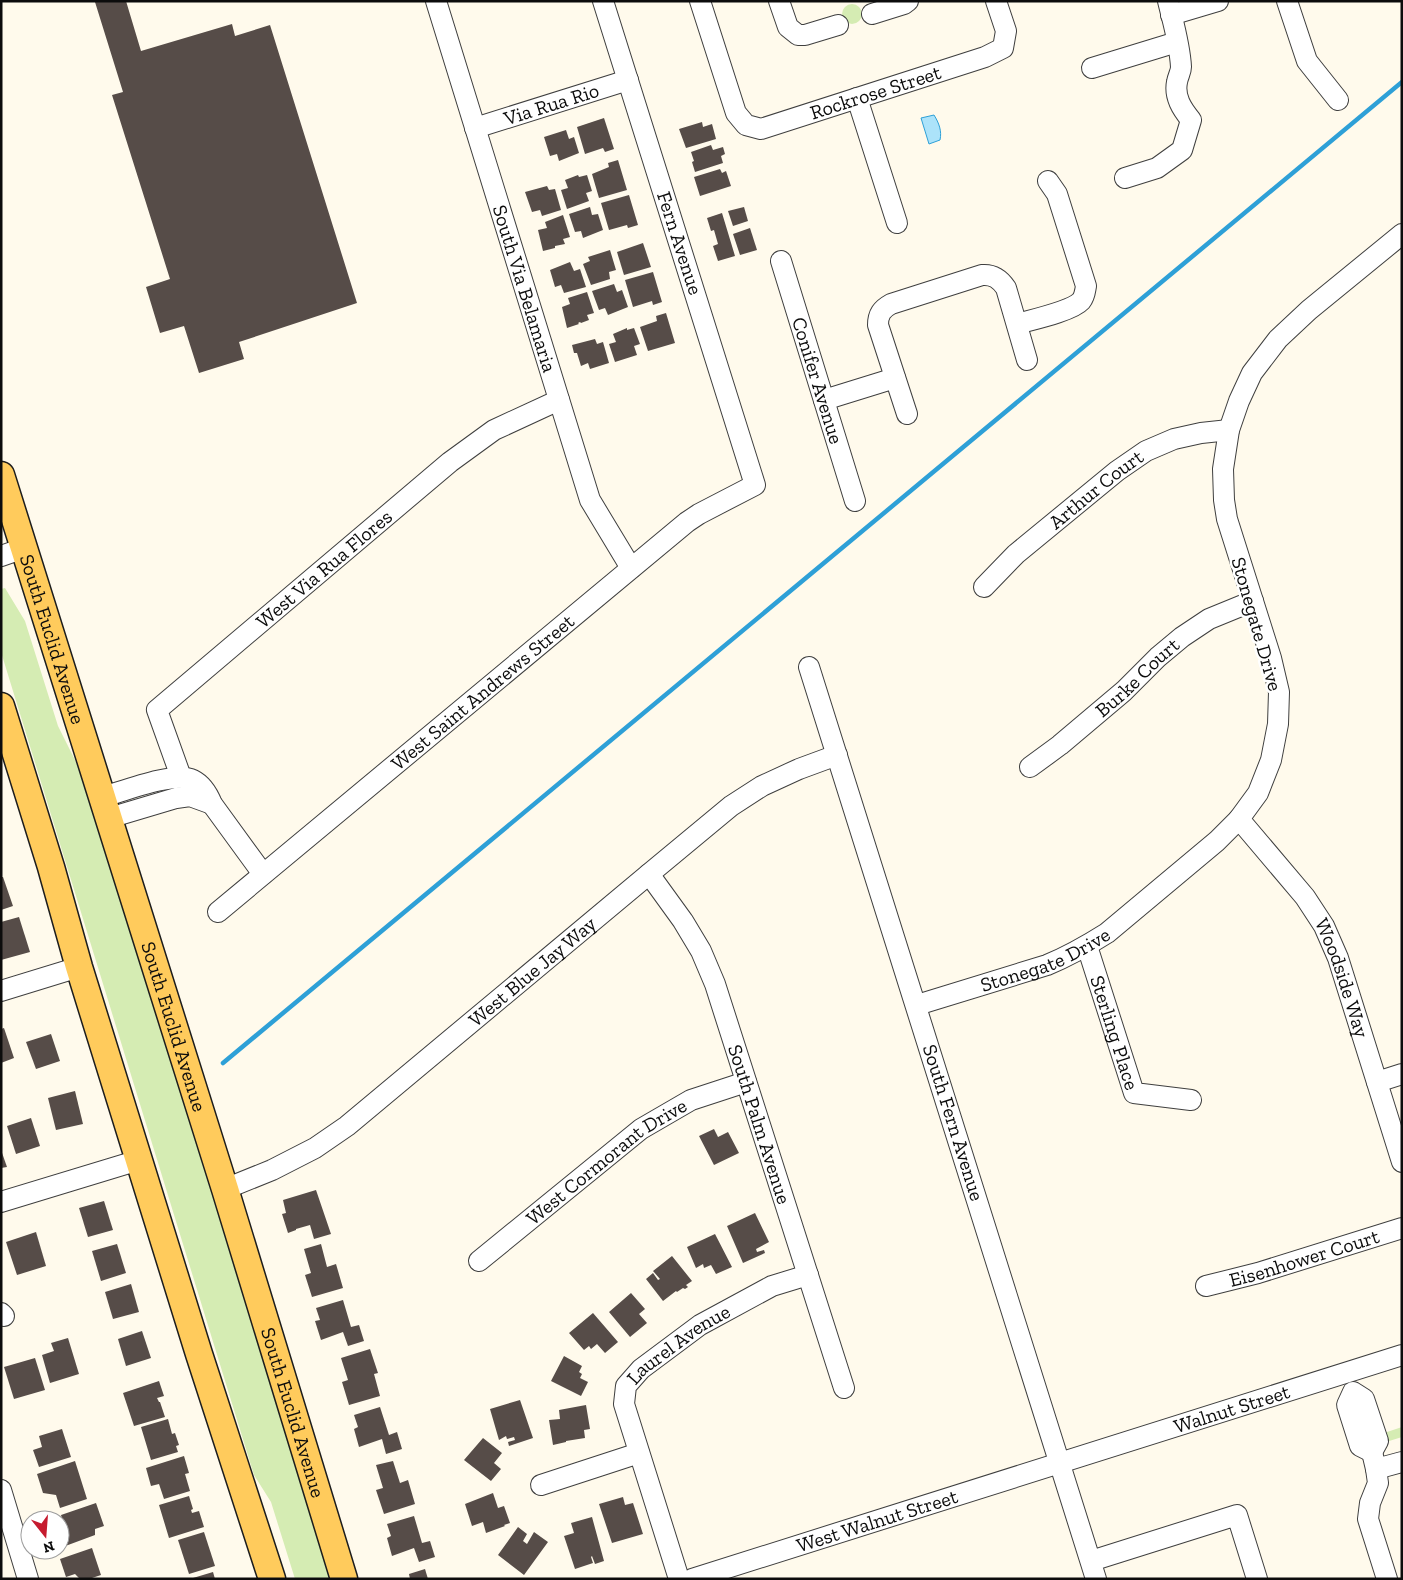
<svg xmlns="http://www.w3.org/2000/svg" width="1403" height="1580" font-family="'Zilla Slab',serif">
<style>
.green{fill:#d5ecb3}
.water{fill:#ace3fa;stroke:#2ea0d7}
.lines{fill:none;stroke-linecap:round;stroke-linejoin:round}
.stream{stroke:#2ea0d7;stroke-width:4.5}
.building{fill:#564c48}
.minor-casing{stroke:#3f3f3f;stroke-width:22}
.major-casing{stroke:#1d1d1d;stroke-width:29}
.minor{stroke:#fff;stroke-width:20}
.major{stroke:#ffcb5c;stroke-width:26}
.labels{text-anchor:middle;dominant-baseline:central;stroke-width:5;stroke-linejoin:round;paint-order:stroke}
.street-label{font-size:20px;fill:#0c0c0c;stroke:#fff}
</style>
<rect width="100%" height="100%" fill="#fffaec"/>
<g class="green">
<circle cx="852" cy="14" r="10"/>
<polygon points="5,588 25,621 58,726 75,760 89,791 334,1579 295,1579 271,1502 254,1475 1,652 1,589"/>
<polygon points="1402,1427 1402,1437 1386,1442 1384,1433"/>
</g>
<path class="water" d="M934,115C939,123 942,131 940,140L929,144L921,118Z"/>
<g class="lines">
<polyline class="stream" points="223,1063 1402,82"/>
</g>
<g class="building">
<polygon points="97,1 126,1 141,51 232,24 235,36 270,25 357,303 239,342 244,359 199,373 184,326 160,333 146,287 170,279 112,95 123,92 95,2"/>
<polygon points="604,118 614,149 605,152 603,148 585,154 577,127"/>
<polygon points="702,122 703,127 712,124 716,139 686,148 679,129"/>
<polygon points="566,130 569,139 574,137 579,153 559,161 557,154 550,156 544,137"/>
<polygon points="711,145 713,150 723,147 725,154 721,156 723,163 695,172 692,162 694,161 691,152"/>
<polygon points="618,160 627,190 599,198 592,174 609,167 608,163"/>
<polygon points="720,169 722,173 726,171 731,186 700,196 694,177"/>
<polygon points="578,175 579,177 587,175 592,191 586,193 589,201 567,209 561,190 568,188 565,180"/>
<polygon points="547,186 549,190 555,189 561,210 542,216 540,210 532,212 525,192"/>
<polygon points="629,195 638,225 628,228 627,225 609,230 601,203"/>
<polygon points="590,207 592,215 598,214 603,230 583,238 581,231 575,232 569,214"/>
<polygon points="744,207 748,221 733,226 728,211"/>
<polygon points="722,213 735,256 718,261 713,246 718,244 714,230 711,231 707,218"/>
<polygon points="563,215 570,237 563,239 565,244 555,246 555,248 543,251 538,230 547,228 545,222"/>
<polygon points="750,228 757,250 740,255 733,234"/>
<polygon points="643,243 651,267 624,275 617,252"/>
<polygon points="610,250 616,270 609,272 610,279 591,285 583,264 590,261 588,257"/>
<polygon points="570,262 574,271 580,269 586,287 564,293 561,285 555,287 550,270"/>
<polygon points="653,272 662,302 653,305 652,301 633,307 625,280"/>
<polygon points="614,284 617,292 622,290 628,307 608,315 605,308 599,310 592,291"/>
<polygon points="587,292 594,313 587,315 589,320 581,323 580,322 578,323 579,324 567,328 562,307 570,304 568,298"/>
<polygon points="666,313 675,343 648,351 640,327 657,321 656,316"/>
<polygon points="627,328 627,330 634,328 640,344 634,346 637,355 615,362 609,344 616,342 613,334"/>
<polygon points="595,339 597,344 603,342 609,363 590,369 588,363 581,366 577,353 574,353 572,345"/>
<polygon points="1,877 3,877 13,906 1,910"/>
<polygon points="19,917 30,952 1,960 1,922"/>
<polygon points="4,1028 14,1058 1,1063 1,1029"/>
<polygon points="51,1034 60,1061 36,1069 26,1042"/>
<polygon points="75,1091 83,1124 56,1130 48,1098"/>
<polygon points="31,1118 40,1146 16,1154 7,1126"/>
<polygon points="714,1129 718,1137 728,1132 739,1153 714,1165 699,1136"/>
<polygon points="1,1150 7,1167 1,1168"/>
<polygon points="316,1190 331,1234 314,1239 310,1225 296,1229 296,1230 288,1233 282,1214 286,1213 283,1200"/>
<polygon points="104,1201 113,1230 88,1237 79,1208"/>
<polygon points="755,1213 769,1242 756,1249 757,1252 764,1250 765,1253 743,1263 727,1226"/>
<polygon points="36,1232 46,1266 17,1275 6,1242"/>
<polygon points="715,1234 732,1267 716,1274 711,1265 704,1268 703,1264 696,1268 687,1247"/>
<polygon points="117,1244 126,1273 101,1281 92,1251"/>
<polygon points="321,1244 327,1267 336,1264 343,1288 312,1297 305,1275 311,1273 304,1249"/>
<polygon points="672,1256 692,1281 686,1285 688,1287 685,1289 683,1288 677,1292 676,1291 663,1301 646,1279 653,1273 658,1280 660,1279 653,1271"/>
<polygon points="131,1284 139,1312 113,1319 105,1292"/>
<polygon points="631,1293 645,1309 639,1314 647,1323 630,1337 609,1312"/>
<polygon points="343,1300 351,1327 359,1325 364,1341 348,1346 343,1332 321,1340 315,1321 320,1320 316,1308"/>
<polygon points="593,1313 618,1342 605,1353 597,1344 591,1349 589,1346 584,1350 569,1333"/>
<polygon points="142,1331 151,1358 126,1366 118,1339"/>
<polygon points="68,1338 79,1374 50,1383 42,1355 54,1351 51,1343"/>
<polygon points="370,1349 378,1373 374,1374 380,1396 349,1405 342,1382 348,1380 341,1358"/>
<polygon points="564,1356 582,1366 579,1372 582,1374 580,1378 588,1382 581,1396 551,1381"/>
<polygon points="35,1358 45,1390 14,1399 4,1367"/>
<polygon points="159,1381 164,1396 157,1398 159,1402 160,1402 165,1417 134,1426 123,1393"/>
<polygon points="520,1400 533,1438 509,1446 508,1442 515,1440 514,1437 507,1439 506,1436 499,1440 490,1409"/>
<polygon points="586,1405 590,1429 584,1430 585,1438 566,1441 566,1442 553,1445 549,1420 560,1419 559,1410"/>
<polygon points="380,1407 389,1435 397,1432 402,1449 386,1454 382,1439 359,1447 354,1429 358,1427 354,1415"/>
<polygon points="168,1419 172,1434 175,1433 179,1445 176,1446 178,1452 151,1460 141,1427"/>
<polygon points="62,1429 71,1457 39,1467 33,1450 42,1447 39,1436"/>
<polygon points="483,1438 502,1453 494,1463 501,1469 491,1481 464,1460"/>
<polygon points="184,1456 189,1473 185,1474 190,1491 164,1499 159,1484 151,1486 146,1468"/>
<polygon points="75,1461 87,1499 60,1508 56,1495 43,1493 37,1474"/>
<polygon points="393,1461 400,1483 408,1480 415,1504 384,1514 376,1490 383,1488 376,1465"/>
<polygon points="493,1493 498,1508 504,1506 510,1523 504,1525 505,1526 486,1533 483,1522 472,1526 465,1504"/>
<polygon points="189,1496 193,1509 191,1510 192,1513 199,1511 204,1527 169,1538 159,1505"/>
<polygon points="623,1497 625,1505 633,1503 643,1534 612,1543 599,1504"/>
<polygon points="96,1503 104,1526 95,1529 95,1535 60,1548 60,1532 65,1530 61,1515"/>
<polygon points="414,1516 422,1543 430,1541 435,1557 419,1562 414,1548 392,1556 387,1538 391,1536 387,1524"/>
<polygon points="592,1517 604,1561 595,1564 592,1556 591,1557 593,1563 575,1569 564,1536 574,1533 571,1523"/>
<polygon points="518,1527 527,1534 523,1541 527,1544 534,1532 548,1542 524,1575 498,1555"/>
<polygon points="204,1532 215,1566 189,1574 178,1540"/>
<polygon points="92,1548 101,1575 89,1579 80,1579 75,1574 66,1577 60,1559"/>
<polygon points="425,1569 428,1579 410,1579 409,1574"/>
<polygon points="213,1572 215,1579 193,1579 193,1578"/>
</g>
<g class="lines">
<defs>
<g id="minor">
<path id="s1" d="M436,1L590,500L631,568"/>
<path id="s2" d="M700,1L736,113L746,125L761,129L985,57L1003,48L1006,31L996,1"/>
<polyline points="779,1 788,27 798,35 805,35 838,25"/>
<polyline points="1287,1 1307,61 1338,100"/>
<polyline points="872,14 904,4 908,1"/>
<polyline points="1171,15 1218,1"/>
<polyline points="1092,68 1177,42"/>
<polyline points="857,98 897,223"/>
<path id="s3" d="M475,128L628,80"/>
<path d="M1125,178L1157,168L1182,150L1191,120C1182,109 1174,97 1177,82C1178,76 1181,72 1181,67C1180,45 1173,22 1168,1"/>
<path id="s4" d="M781,261L855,501"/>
<path d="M1017,324C1031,320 1072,311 1081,301C1085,296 1085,291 1086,286L1057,194L1048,181"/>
<polyline points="824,400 895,378"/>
<path d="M907,414L878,325C878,314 882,309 891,304L982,275C993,274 1000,279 1006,288L1027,360"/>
<polyline points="1,556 24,548"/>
<path id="s5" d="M984,587L1016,554L1117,471L1146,451L1174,439L1201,433L1229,430"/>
<path id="s6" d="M809,667C906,970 1002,1274 1096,1579"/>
<path id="s7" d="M1030,767L1060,745L1124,691L1158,657L1182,637L1209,619L1253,601"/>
<path id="s8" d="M181,777L157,710L450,462L494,430L559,400"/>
<path d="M103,797C124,791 174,771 193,780C203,785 208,794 212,804L263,874"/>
<polyline points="109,818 176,798 190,796 212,804"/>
<path id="s9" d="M1239,819L1305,897L1324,926L1338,958L1402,1162"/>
<path id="s10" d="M649,874L683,921L701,951L715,984L844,1388"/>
<path id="s11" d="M218,912L687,522L699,514L755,485L603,1"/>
<path id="s12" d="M1087,946L1134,1093L1191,1100"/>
<polyline points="1,991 79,967"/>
<path id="s13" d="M917,1005L1047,965C1069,956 1088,945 1107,933L1217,841L1239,819L1258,793L1271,760L1278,724L1279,692L1271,658L1227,519L1224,500L1223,469L1229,430L1239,401L1252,373L1278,339L1309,310L1402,234"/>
<polyline points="1377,1082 1402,1074"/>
<path id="s14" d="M225,1189L272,1170L315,1148L347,1126L649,874L731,806L762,786L799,769L837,755"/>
<polyline points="1,1202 139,1160"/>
<path id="s15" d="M479,1261L641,1129L691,1100L746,1082"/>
<path id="s16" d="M1206,1286L1258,1273L1402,1228"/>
<polyline points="1,1313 4,1316"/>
<polygon points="1353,1392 1364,1399 1378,1441 1372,1452 1360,1446 1347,1405"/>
<polyline points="1372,1452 1376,1469 1378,1483 1370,1503 1368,1519 1387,1579"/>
<polyline points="1376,1469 1402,1462"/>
<polyline points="541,1485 639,1453"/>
<polyline points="1,1490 28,1579"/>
<polyline points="1091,1561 1237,1515 1257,1579"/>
<path id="s17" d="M679,1579L624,1404L626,1386L641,1369L700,1325L772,1286L808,1275"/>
<path id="s18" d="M692,1579L1402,1355"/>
</g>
<g id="major">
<path id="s19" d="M1,475L225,1189L344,1579"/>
<polyline points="1,706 51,867 79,967 199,1354 272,1579"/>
</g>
</defs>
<use href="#minor" class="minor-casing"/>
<use href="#major" class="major-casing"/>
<use href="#minor" class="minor"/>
<use href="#major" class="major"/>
</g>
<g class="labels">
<g class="street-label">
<text stroke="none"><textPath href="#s2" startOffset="269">Rockrose Street</textPath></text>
<text stroke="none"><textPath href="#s3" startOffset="80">Via Rua Rio</textPath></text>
<text transform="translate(680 243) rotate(72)">Fern Avenue</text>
<text stroke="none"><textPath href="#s1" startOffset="301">South Via Belamaria</textPath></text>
<text stroke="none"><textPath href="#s4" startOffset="125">Conifer Avenue</textPath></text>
<text stroke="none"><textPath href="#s5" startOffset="149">Arthur Court</textPath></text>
<text stroke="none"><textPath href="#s8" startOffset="290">West Via Rua Flores</textPath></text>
<text transform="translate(1257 624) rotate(74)">Stonegate Drive</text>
<text stroke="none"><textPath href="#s19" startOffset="172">South Euclid Avenue</textPath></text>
<text stroke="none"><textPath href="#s7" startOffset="140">Burke Court</textPath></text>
<text stroke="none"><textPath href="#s11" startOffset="344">West Saint Andrews Street</textPath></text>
<text stroke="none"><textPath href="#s13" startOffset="136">Stonegate Drive</textPath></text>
<text stroke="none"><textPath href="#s14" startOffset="379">West Blue Jay Way</textPath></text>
<text stroke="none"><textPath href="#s9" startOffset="192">Woodside Way</textPath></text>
<text stroke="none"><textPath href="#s19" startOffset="578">South Euclid Avenue</textPath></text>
<text stroke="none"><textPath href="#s12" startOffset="91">Sterling Place</textPath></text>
<text stroke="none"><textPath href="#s6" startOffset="478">South Fern Avenue</textPath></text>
<text stroke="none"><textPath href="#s10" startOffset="276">South Palm Avenue</textPath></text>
<text stroke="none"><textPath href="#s15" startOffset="162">West Cormorant Drive</textPath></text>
<text stroke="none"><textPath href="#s16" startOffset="102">Eisenhower Court</textPath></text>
<text stroke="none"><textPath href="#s17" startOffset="269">Laurel Avenue</textPath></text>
<text stroke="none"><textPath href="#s18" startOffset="566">Walnut Street</textPath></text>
<text stroke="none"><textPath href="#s19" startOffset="982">South Euclid Avenue</textPath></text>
<text stroke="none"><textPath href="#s18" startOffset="194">West Walnut Street</textPath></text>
</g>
</g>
<rect width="1403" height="1580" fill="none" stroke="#0c0c0c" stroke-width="5"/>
<g transform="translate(45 1535) rotate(163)"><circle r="24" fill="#ffffff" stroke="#9e9e9e"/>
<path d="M0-4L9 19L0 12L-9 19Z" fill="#c61b2f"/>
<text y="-8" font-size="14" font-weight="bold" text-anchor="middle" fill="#0c0c0c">N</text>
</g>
</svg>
